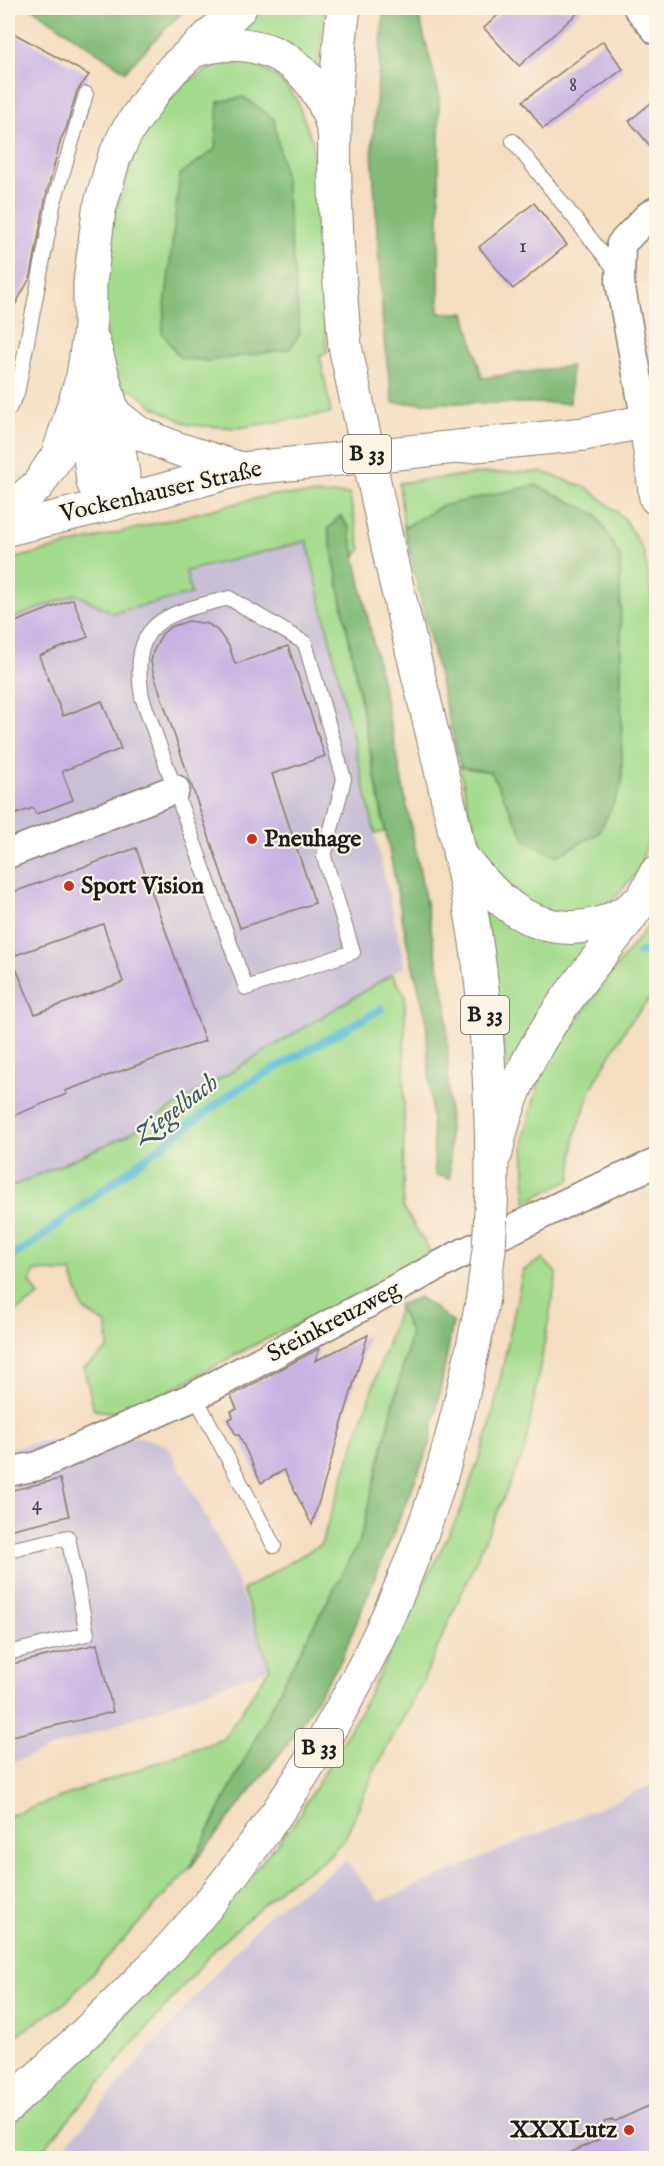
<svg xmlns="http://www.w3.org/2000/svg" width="664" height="2166" font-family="'IM FELL English',serif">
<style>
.industrial{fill:#c9bfd7}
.green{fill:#a4dc8d;stroke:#607c54;stroke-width:1.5}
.forest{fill:#83bc78;stroke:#506c4a;stroke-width:1.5}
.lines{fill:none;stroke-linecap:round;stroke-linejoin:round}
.stream{stroke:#5abed9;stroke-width:8}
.building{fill:#c7b2e2}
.lane-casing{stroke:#887c6e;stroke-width:16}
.street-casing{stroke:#887c6e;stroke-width:31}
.secondary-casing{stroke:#887c6e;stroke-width:35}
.primary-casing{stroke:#887c6e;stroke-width:35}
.lane{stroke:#fff;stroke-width:14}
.street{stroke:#fff;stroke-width:28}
.secondary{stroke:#fff;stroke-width:33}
.primary{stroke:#fff;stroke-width:33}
.primary-bridge-casing{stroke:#887c6e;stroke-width:35;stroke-linecap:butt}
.primary-bridge{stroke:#fff;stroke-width:33}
.poi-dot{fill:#c8321e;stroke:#fcf5e5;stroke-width:2}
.labels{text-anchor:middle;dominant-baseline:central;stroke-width:4.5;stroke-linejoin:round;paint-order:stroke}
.number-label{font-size:21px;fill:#47424e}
.shield{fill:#fcf5e5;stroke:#5f5d58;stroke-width:1.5}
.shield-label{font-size:22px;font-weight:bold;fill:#1c1c1c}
.street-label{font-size:24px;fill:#1c1c1c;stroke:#fcf5e5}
.poi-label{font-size:24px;font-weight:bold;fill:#1c1c1c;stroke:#fcf5e5;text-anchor:start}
.water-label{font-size:26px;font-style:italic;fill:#355d68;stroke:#fcf5e5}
</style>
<rect width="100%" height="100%" fill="#fcf5e5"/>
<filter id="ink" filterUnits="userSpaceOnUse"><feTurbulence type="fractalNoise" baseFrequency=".0167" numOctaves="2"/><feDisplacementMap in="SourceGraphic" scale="12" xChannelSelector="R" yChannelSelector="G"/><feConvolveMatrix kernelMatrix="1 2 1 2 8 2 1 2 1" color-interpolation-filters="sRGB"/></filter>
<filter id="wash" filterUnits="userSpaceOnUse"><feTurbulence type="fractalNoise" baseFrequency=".008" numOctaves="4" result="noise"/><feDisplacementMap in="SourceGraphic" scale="24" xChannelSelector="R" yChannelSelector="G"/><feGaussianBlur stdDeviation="1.35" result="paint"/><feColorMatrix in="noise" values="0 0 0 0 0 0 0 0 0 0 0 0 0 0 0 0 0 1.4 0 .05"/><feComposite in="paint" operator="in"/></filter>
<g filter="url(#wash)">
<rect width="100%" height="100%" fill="#f4ddc1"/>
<g class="industrial">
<polygon points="307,541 405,966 126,1136 8,1188 8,620 77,594 113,613 190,594 186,571"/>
<polygon points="141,1437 168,1446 226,1554 270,1668 8,1764 8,1449 48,1440"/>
<polygon points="656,1783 656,2158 55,2158 212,1977 270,1913 346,1861 379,1902"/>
</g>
<g class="green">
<polygon points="247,8 325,8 316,78 234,34"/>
<polygon points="249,62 276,76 296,98 313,144 327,353 320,355 331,413 238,428 189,425 153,406 133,390 121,392 108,355 103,299 113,217 144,128 185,83 218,64"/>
<polygon points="542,472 588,488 624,518 644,552 656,624 656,806 654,822 638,871 612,901 580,915 545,913 511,892 486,856 468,808 460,767 491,772 527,843 622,785 620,557 596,514 441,506 404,528 399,483 486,473"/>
<polygon points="349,494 361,549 355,558 349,528 341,516 328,529 385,832 375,833 307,541 186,571 191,594 113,613 76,594 8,620 8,560 270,495"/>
<polygon points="482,898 615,927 508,1080"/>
<polygon points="656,915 656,991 627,1026 591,1089 575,1136 571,1179 526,1202 524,1137 542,1072 593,998"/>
<polygon points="392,974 405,995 403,1207 433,1257 250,1347 126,1414 94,1410 84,1368 108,1349 107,1325 84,1310 71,1272 35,1271 30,1282 39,1296 8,1317 8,1188 126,1136"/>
<polygon points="542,1259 557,1273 525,1449 422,1683 375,1770 345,1838 325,1860 285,1884 216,1948 35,2158 8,2158 8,2128 187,1952 294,1823 358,1716 460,1512 490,1427 523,1271"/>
<polygon points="399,1308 411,1334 360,1540 287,1676 190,1868 65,2003 8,2041 8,1816 223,1739 270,1668 243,1590 321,1544"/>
</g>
<g class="forest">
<polygon points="32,8 186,8 125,71"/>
<polygon points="384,8 422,8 419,16 439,94 439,313 465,313 482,378 571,366 570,403 393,403 384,341 372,150"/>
<polygon points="244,97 274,119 285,180 300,333 290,349 209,361 180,358 162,333 180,174 215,149 218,102"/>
<polygon points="536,485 596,514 620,557 622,785 599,833 557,856 527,843 491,772 460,767 404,528 441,506"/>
<polygon points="340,516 349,528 397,756 447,1010 450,1179 435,1175 426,1017 408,948 328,529"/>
<polygon points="419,1297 453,1322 430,1444 341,1660 289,1742 190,1868 287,1676 360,1540 411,1334 398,1305"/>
</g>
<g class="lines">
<g class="stream">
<polyline points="639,953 656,946"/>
<polyline points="8,1257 26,1248 234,1091 381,1009"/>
</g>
</g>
<g id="blocks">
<g class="building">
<polygon points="506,8 583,8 519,66 484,28"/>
<polygon points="8,30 89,75 77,91 66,129 61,139 45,200 31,276 8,318"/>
<polygon points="603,41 623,69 543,129 523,101"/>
<polygon points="657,98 657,154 629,121"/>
<polygon points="534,203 567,245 513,289 479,247"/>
<polygon points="73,599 88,637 39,656 63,716 102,701 121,749 62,771 73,800 36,814 33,808 16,814 8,791 8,625"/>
<polygon points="189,621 208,624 217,630 229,646 235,664 288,646 325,756 272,774 315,903 240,928 153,672 151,662 153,652 162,634 170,627"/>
<polygon points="136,848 205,1041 65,1091 67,1094 8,1118 8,949 35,1014 123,982 103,924 16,955 8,931 8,894"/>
<polygon points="368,1335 312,1525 284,1470 261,1483 239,1435 236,1435 228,1420 233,1417 231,1411 237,1409 231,1396 320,1348 315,1361"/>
<polygon points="60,1479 69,1516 8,1530 8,1491"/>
<polygon points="97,1644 113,1712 8,1737 8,1665"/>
<polygon points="657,2102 657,2158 559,2158 600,2139 604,2122 611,2120 616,2121"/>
</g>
</g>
</g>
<g filter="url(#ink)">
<use href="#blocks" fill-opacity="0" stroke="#887c6e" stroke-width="1.5"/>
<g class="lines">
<defs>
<g id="lane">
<polyline points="513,141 617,272"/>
<polyline points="8,410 17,394 54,202 86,94"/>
<path d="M229,598L305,643L344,779L324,857L353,952L246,988L142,697C129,619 166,614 229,598Z"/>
<polyline points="195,1396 274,1546"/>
<polyline points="8,1550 68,1537 87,1634 8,1653"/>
</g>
<g id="street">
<polyline points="638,8 656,30"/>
<polyline points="646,422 620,283 621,244 648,216 656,211"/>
<polyline points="8,854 175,789"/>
<polyline points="8,1472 38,1466 195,1396 457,1256 576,1198 656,1163"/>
</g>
<g id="secondary">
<path d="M193,51C262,30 317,63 334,132"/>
<polyline points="93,341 113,413 123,475 119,491 111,504"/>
<polyline points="83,397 93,482 100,496 111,504"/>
<polyline points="113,413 137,432 175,448 241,469"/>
<polyline points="646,422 656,498"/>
<polyline points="8,511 38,485 58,455 83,376 90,328 90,283 99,210 114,158 126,133 156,89 173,69 240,8"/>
<polyline points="8,529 111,504 241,469 584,434 656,419"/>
<path d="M460,855C475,872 490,892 508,905C546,935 598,935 636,904"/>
<path d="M496,1153C509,1082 547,1023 591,967C615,937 641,907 656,873"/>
</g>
<g id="primary">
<path d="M344,8C328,120 335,234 345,346"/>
<path d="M391,561C419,684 453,806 474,929C488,1015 492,1101 492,1188"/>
<path d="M8,2106C76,2041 147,1979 207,1906C306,1785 385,1647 434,1498C455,1434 469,1369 482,1303"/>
</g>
</defs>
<use href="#lane" class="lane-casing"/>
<use href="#street" class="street-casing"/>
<use href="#secondary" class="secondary-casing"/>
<use href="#primary" class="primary-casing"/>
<use href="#lane" class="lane"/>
<use href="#street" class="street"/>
<use href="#secondary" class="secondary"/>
<use href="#primary" class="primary"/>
<defs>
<g id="primary-bridge">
<polyline points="345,346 391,561"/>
<polyline points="482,1303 489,1250 492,1188"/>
</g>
</defs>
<use href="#primary-bridge" class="primary-bridge-casing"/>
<use href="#primary-bridge" class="primary-bridge"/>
</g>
</g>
<g class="poi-dot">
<circle cx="252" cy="839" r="6"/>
<circle cx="69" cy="886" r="6"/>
<circle cx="629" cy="2130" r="6"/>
</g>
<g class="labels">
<g class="number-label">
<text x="573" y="85">8</text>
<text x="523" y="246">1</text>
<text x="37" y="1504">4</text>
</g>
<g class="shield">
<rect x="343" y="435" width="48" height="38" rx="4.5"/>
<rect x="461" y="996" width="48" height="38" rx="4.5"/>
<rect x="295" y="1729" width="48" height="38" rx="4.5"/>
</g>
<g class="shield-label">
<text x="367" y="454">B 33</text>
<text x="485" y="1015">B 33</text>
<text x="319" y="1748">B 33</text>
</g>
<g class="street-label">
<text transform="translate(161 492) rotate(-13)">Vockenhauser Straße</text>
<text transform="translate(334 1322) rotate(-28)">Steinkreuzweg</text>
</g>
<g class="poi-label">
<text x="264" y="839">Pneuhage</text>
<text x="81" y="886">Sport Vision</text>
<text x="617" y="2130" text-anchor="end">XXXLutz</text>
</g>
<g class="water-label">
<text transform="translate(176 1109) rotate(-37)">Ziegelbach</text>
</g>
</g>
<rect width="664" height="2166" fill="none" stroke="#fcf5e5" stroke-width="30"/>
</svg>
